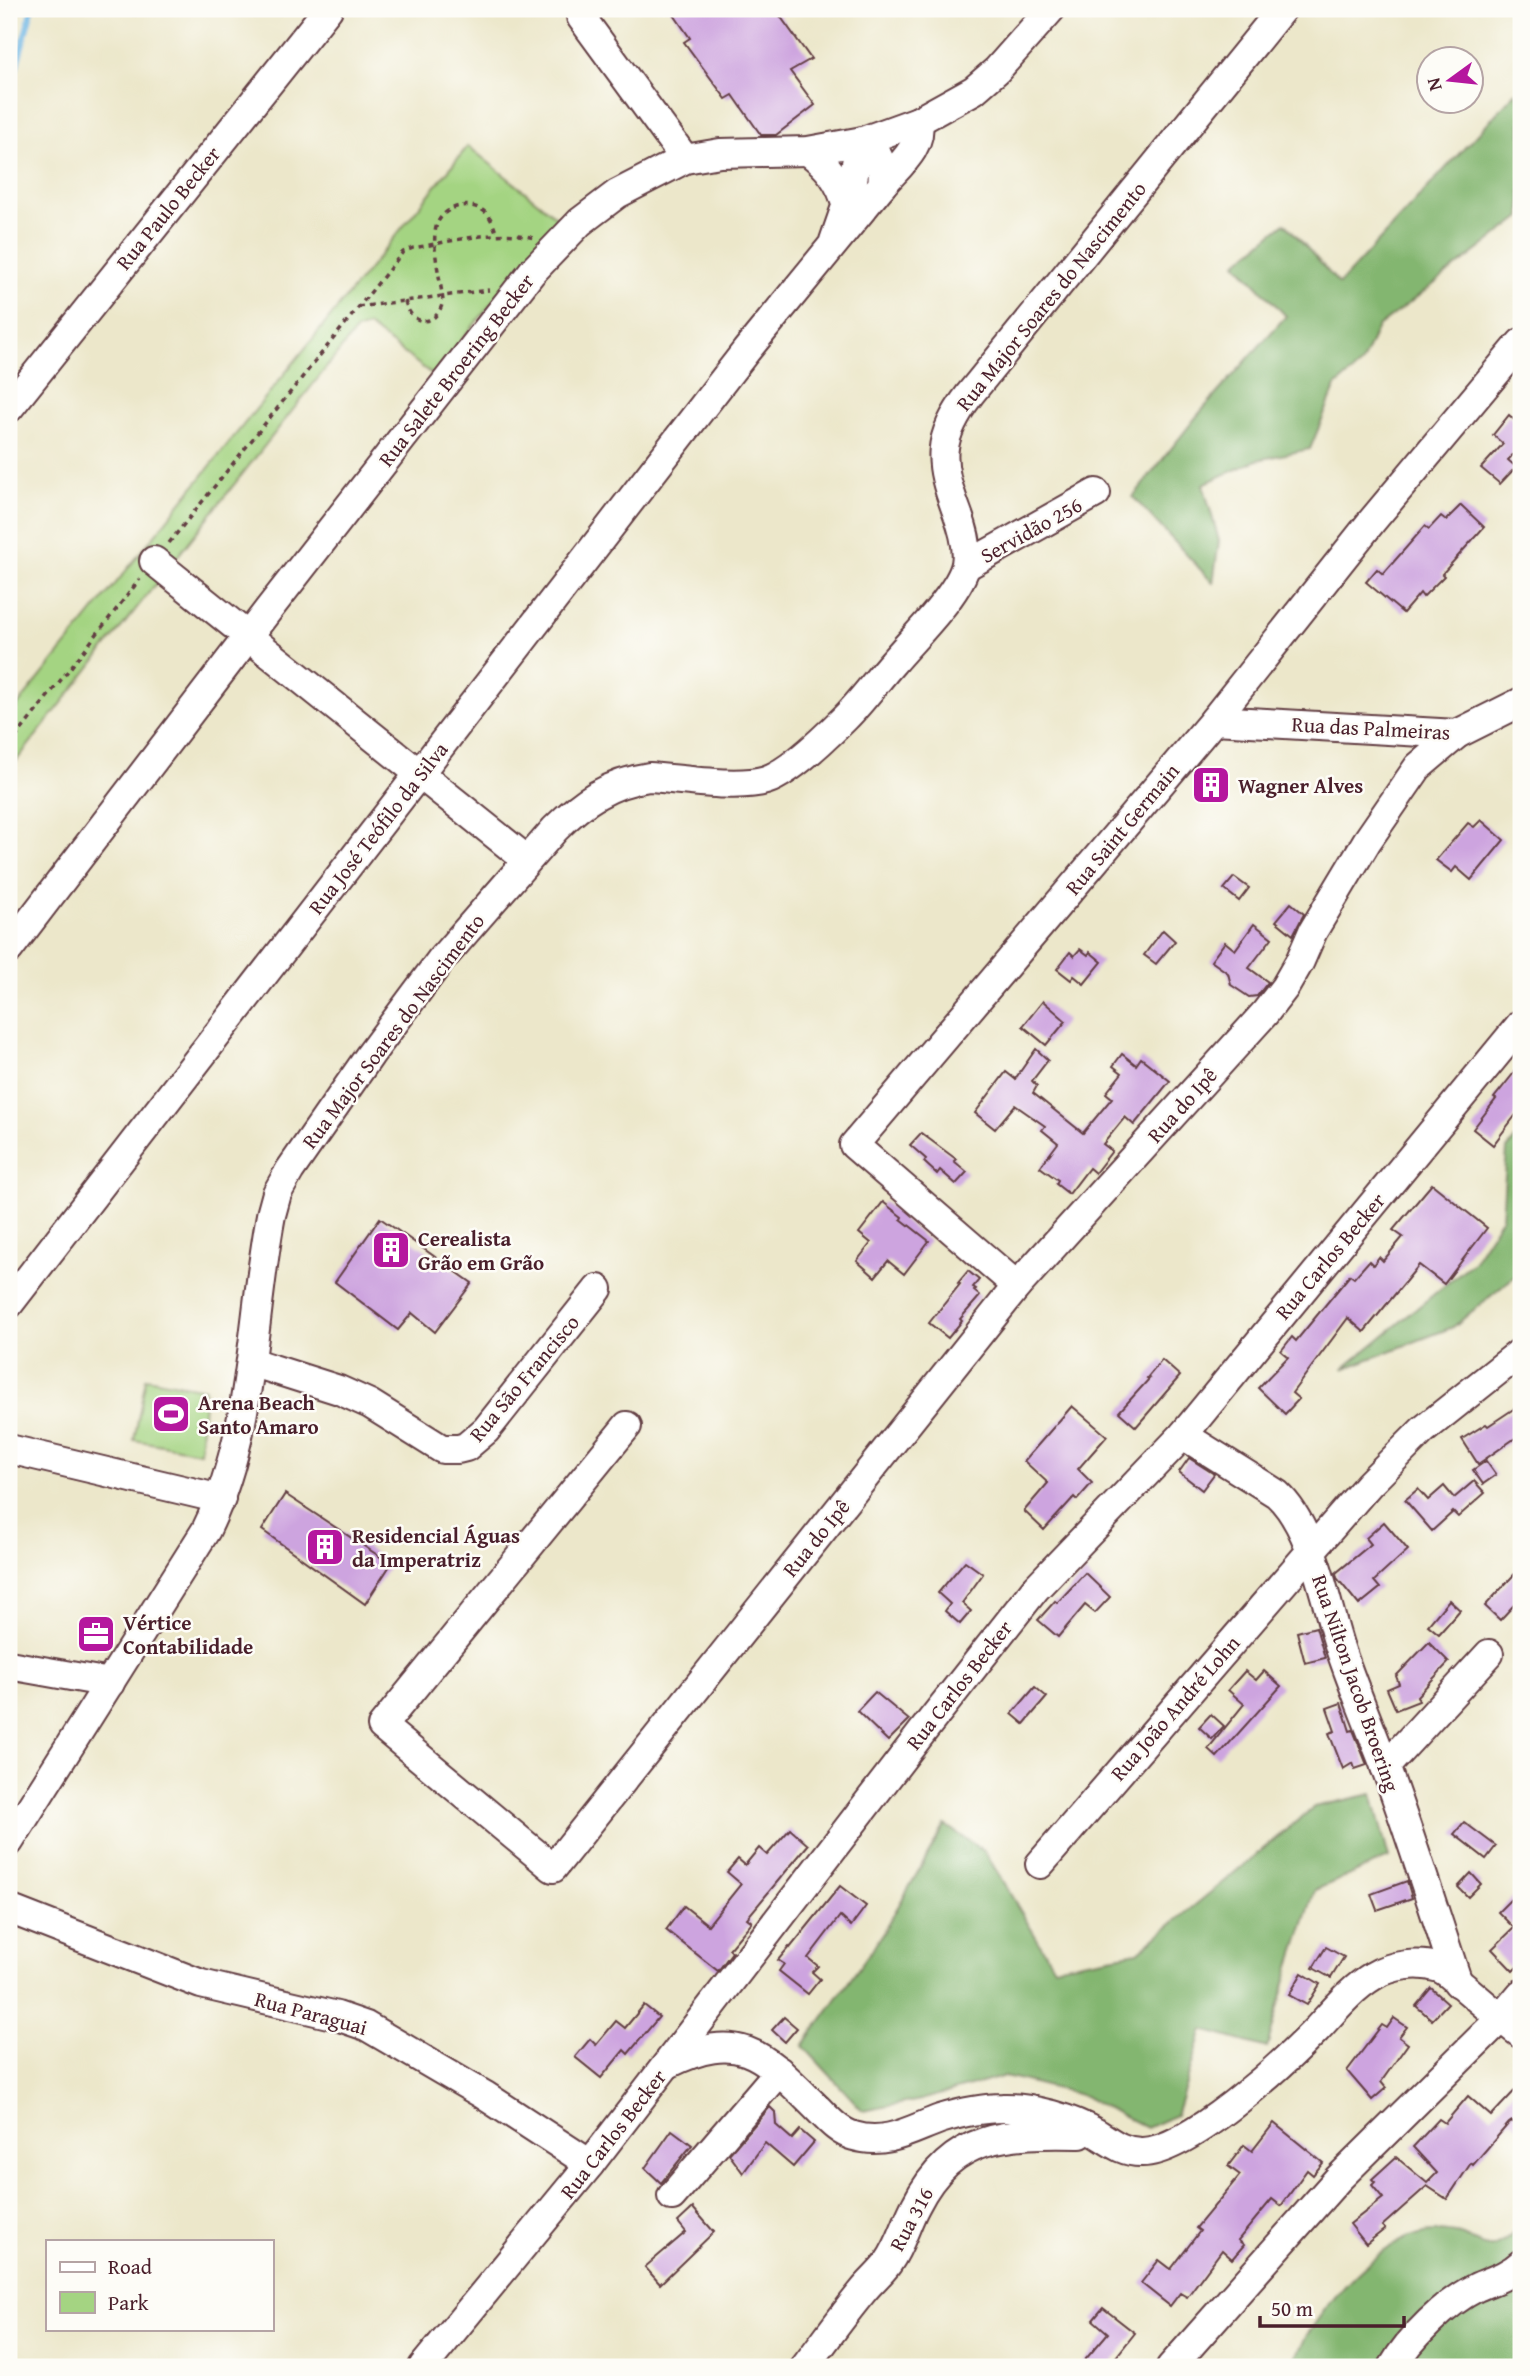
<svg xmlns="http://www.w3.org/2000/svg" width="1530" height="2376" font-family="'Gentium Book Plus',serif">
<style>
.green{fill:#a4d482;stroke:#777a56;stroke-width:2}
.forest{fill:#83b670;stroke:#666a4e;stroke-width:2}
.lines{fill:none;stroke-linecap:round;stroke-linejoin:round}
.stream{stroke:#6cb5e4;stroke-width:6}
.building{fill:#cda4df}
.minor-casing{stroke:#623d43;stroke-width:32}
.path{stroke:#623d43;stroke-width:3.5;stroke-dasharray:5 5;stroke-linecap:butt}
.minor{stroke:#fff;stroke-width:28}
.labels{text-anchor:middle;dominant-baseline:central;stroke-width:5;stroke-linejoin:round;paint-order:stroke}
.street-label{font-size:21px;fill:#4a1f2b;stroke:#fdfcf7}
.poi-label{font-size:21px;font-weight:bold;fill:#4a1f2b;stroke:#fdfcf7;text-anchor:start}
</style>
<rect width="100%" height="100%" fill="#fdfcf7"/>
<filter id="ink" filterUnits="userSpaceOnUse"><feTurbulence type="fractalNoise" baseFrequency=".0143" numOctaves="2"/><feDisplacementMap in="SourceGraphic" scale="14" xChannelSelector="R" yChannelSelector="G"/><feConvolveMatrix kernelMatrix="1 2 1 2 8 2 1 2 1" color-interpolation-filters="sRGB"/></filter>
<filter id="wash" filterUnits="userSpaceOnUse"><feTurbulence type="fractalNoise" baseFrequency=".00686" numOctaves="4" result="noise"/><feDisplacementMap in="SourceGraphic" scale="28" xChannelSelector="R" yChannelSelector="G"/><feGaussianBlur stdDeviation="1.57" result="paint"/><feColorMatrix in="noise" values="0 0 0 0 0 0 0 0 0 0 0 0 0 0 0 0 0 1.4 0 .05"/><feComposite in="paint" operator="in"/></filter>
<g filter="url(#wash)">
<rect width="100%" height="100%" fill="#ece7ca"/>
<g class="green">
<polygon points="468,146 560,220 433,375 368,326 356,330 9,770 9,716"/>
<polygon points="146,1378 205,1389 200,1452 134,1440"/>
</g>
<g class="forest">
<polygon points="1516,92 1521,103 1521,217 1378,327 1361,365 1336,386 1310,449 1257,460 1203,484 1219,541 1213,583 1133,497 1197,416 1286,316 1236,263 1285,223 1339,284"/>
<polygon points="1521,1132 1521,1271 1453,1327 1343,1369 1473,1262 1502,1217 1507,1149"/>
<polygon points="1372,1794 1389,1858 1315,1890 1289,1969 1267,2048 1203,2030 1176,2115 1147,2128 1081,2095 1005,2076 921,2100 863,2111 803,2046 880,1938 945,1825 985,1852 1054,1967 1138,1952 1314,1807"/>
<path d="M1521,2225V2256L1386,2367H1291C1297,2355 1303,2341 1311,2329C1335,2293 1388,2232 1435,2232C1442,2232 1450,2233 1456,2234C1472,2237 1486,2253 1501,2243C1509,2239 1515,2231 1521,2225Z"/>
<polygon points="1521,2272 1521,2367 1399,2367 1416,2343"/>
</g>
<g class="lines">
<polyline class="stream" points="9,78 16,68 32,9"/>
</g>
<g id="blocks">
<g class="building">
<polygon points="670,9 775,9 811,59 790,71 815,105 776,135 761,135 733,95 726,99 684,42 690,38"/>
<polygon points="1509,415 1521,426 1521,446 1508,460 1516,467 1500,484 1481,468 1503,444 1493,435"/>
<polygon points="1461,505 1484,527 1442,574 1444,576 1423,597 1420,593 1403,613 1366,582 1377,569 1383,574 1425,526 1429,529 1441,516 1446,520"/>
<polygon points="1481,820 1504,840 1471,880 1456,867 1452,872 1436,860 1468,823 1474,827"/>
<polygon points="1234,877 1249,888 1239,901 1224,889"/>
<polygon points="1291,903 1304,914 1293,935 1276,921"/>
<polygon points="1254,924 1272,938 1249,968 1268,982 1257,996 1249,997 1231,985 1228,973 1211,961 1225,942 1235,950"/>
<polygon points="1163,930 1175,941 1156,964 1144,955"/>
<polygon points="1080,949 1088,955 1090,952 1102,962 1084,984 1074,976 1071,980 1057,969 1070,952 1074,956"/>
<polygon points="1043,1001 1066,1021 1046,1045 1023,1026"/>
<polygon points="1036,1049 1048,1060 1032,1081 1037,1086 1033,1093 1083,1133 1112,1098 1106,1093 1122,1073 1113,1066 1122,1054 1136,1065 1141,1058 1170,1081 1134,1125 1125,1117 1103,1144 1112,1151 1095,1173 1089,1168 1069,1194 1056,1184 1058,1180 1040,1167 1058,1143 1042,1130 1045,1126 1015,1105 995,1129 975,1113 1006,1072 1015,1079"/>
<polygon points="1521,1064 1521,1108 1493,1145 1473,1129 1496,1099 1494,1098"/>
<polygon points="921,1133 956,1159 954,1161 967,1172 956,1184 940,1170 937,1174 924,1162 926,1159 910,1145"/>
<polygon points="1432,1184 1487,1228 1444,1284 1419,1265 1364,1332 1348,1318 1292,1393 1299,1399 1285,1414 1258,1388 1288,1357 1281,1351 1292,1337 1296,1341 1350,1275 1354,1278 1369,1261 1373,1265 1379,1257 1383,1261 1403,1237 1393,1230"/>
<polygon points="883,1202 902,1217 901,1219 929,1241 904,1274 888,1261 875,1277 857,1261 871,1243 859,1233"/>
<polygon points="380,1218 472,1283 435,1332 412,1313 398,1330 335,1282"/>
<polygon points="968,1271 979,1280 973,1287 976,1289 974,1291 980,1296 960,1319 962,1321 948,1338 929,1323 960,1284 958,1283"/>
<polygon points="1162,1360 1180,1376 1136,1427 1119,1412 1149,1379 1147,1378"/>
<polygon points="1521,1404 1521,1434 1478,1464 1462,1439 1486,1424 1488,1426"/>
<polygon points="1072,1406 1107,1436 1078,1469 1092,1483 1077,1500 1074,1497 1044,1530 1024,1511 1048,1483 1024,1461"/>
<polygon points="1189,1458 1214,1474 1202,1490 1179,1472"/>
<polygon points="1486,1461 1496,1475 1483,1484 1473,1470"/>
<polygon points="1474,1481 1485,1493 1458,1517 1453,1512 1432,1531 1405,1500 1418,1489 1428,1500 1444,1486 1454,1498"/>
<polygon points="285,1494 391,1564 365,1604 262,1530"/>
<polygon points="1384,1522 1408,1550 1374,1581 1380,1588 1359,1605 1337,1578 1336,1573 1371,1544 1366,1538"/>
<polygon points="965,1561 983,1574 962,1603 971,1611 960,1624 945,1611 950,1604 938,1593"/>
<polygon points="1521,1567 1521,1611 1514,1605 1500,1620 1485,1606"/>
<polygon points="1085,1573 1110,1597 1095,1613 1085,1605 1058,1637 1038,1620 1055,1601 1057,1603"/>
<polygon points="1449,1600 1460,1610 1439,1634 1428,1625"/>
<polygon points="1316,1627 1325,1658 1305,1663 1297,1632"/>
<polygon points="1429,1642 1449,1662 1417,1696 1419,1701 1396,1710 1387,1689 1399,1684 1396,1676"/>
<polygon points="1245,1671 1256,1680 1264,1671 1281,1686 1217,1757 1208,1749 1244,1704 1228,1690"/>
<polygon points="1035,1687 1047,1697 1024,1724 1012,1714"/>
<polygon points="875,1692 909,1720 888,1741 857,1711"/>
<polygon points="1341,1703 1350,1731 1353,1730 1367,1765 1355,1769 1353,1763 1343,1769 1329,1733 1335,1731 1327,1708"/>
<polygon points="1211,1714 1224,1726 1212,1739 1199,1727"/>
<polygon points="1464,1822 1496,1846 1486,1859 1454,1834"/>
<polygon points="790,1829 808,1845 747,1918 752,1922 729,1949 732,1952 718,1971 666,1930 684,1906 708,1925 741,1884 727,1872 738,1859 745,1865 759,1848 767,1855"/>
<polygon points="1471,1873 1481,1884 1468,1897 1458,1887"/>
<polygon points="1407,1881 1412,1898 1377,1910 1371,1894"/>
<polygon points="840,1886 866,1906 851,1926 840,1916 808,1958 818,1966 812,1972 820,1979 808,1994 779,1971 784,1964 778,1960 789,1947 790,1948"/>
<polygon points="1521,1889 1521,1963 1513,1971 1492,1949 1514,1928 1498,1912"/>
<polygon points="1326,1947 1344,1957 1331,1978 1313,1968"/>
<polygon points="1302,1973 1320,1984 1307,2005 1289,1995"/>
<polygon points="1431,1988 1448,2003 1432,2020 1416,2006"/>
<polygon points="644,2005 659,2017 628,2054 624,2050 601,2078 575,2057 590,2039 596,2045 616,2021 625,2028"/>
<polygon points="784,2017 797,2028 785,2042 772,2030"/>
<polygon points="1394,2018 1407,2027 1399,2037 1408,2044 1381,2082 1386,2088 1372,2100 1347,2071 1382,2025 1387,2028"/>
<polygon points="1521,2084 1521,2130 1512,2121 1509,2123 1473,2165 1471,2163 1447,2199 1427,2186 1382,2226 1385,2229 1366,2244 1350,2224 1383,2198 1372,2185 1375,2182 1372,2179 1396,2157 1427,2183 1437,2173 1413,2147 1439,2119 1445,2123 1468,2096 1491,2116"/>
<polygon points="770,2107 775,2112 776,2125 792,2139 800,2130 814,2142 793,2167 765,2143 743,2173 729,2154"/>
<polygon points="1274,2123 1323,2163 1313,2175 1307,2170 1281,2206 1272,2199 1238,2240 1244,2245 1232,2259 1222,2250 1187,2297 1180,2293 1170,2306 1141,2283 1159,2260 1171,2269 1200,2231 1196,2228 1240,2175 1228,2166 1244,2145 1252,2151"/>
<polygon points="672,2130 692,2145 661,2183 645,2168"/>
<polygon points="693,2208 714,2232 660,2284 645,2267 686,2232 678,2222"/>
<polygon points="1103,2308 1135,2333 1108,2367 1079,2367 1108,2333 1093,2320"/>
</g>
</g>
</g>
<g filter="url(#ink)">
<use href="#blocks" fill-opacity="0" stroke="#623d43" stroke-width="2"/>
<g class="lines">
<defs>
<g id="minor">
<polyline points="589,9 581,17 685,159"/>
<path d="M808,151C828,166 841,182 847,207"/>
<path d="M882,185C898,166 923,148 918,121"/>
<polyline points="9,408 328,9"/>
<polyline points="154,561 527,860"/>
<polyline points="966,566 1096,493"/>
<polyline points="1214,720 1457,734 1521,702"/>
<polyline points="9,949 269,609 532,272 580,222 617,194 685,159 720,153 808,151 863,141 918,121 974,90 997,70 1051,9"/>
<polyline points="1017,1286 854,1145 1214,720 1372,521 1521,343"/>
<path d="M9,1304L746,351L882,185C885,165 879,152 863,141L858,153L850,195L834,241"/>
<polyline points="251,1362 339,1390 370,1404 442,1449 458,1449 466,1447 486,1430 598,1289"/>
<polyline points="627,1426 382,1726 553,1868 1017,1286 1265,1013 1285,987 1300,961 1313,931 1367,841 1418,767 1457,734"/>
<path d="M1183,1435L1277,1494C1314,1528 1325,1604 1341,1651C1354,1689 1370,1727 1385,1766C1411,1837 1434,1911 1458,1983"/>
<polyline points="9,1449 221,1499"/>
<polyline points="9,1665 110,1683"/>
<polyline points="1385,1767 1489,1654"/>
<path d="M9,1842L206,1530C254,1432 251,1320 271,1215L277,1193L290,1170L370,1055L440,961L555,829C583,801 609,783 649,777C680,779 737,789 766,780C789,773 827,736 845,718C862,701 877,680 893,662C913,638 960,593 966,564C969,547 963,528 957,512C938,461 936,439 970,394L1282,9"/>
<polyline points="1040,1864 1369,1484 1423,1430 1521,1352"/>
<polyline points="9,1909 201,1984 337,2016 366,2026 484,2095 590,2164"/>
<path d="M668,2064C742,2027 765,2057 817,2108C828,2119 839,2132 854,2136C886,2146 912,2129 940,2119C960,2113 982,2108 1002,2108C1033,2107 1072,2119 1098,2134C1112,2143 1123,2152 1141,2152C1187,2153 1283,2064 1316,2030C1333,2012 1351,1989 1373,1976C1391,1965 1419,1961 1439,1968C1448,1971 1456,1981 1464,1987C1483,2003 1501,2019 1521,2034"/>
<polyline points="672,2196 779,2071"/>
<polyline points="423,2367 590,2164 923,1731 1035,1589 1183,1435 1521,1024"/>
<path d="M805,2367C824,2342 843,2315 863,2291C871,2281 881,2273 888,2263C901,2245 906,2223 916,2205C953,2132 1008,2133 1080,2134"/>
<polyline points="1171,2367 1338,2179 1501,2018 1521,1994"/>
<path d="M1393,2367C1410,2338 1445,2303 1477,2287C1493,2280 1508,2276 1521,2264"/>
</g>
</defs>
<use href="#minor" class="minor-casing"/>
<g class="path">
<path d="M405,301C411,327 437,328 443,301C441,281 430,242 437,224C445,204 474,199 488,215C492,220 495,229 497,235"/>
<polyline points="358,307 489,290"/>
<path d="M169,543L403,252L413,248C450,242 498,228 534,238"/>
<polyline points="9,746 140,579"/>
</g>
<use href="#minor" class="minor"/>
</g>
</g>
<defs>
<symbol id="building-square" viewBox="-11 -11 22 22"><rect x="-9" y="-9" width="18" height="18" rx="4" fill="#b5179e" stroke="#fdfcf7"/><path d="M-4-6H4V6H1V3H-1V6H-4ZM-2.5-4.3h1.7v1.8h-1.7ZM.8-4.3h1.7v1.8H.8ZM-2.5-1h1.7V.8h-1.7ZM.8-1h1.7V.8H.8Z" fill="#fff"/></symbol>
<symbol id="stadium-square" viewBox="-11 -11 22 22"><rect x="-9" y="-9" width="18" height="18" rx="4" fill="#b5179e" stroke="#fdfcf7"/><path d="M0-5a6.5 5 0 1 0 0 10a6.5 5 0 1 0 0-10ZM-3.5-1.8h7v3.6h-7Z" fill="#fff"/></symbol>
<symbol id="office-square" viewBox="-11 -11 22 22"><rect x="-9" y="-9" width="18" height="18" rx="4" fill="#b5179e" stroke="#fdfcf7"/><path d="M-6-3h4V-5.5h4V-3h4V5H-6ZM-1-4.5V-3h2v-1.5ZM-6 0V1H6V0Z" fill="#fff"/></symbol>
</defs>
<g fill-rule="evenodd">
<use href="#building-square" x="1189" y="763" width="44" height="44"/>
<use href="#building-square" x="369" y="1228" width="44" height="44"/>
<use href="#stadium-square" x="149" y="1392" width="44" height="44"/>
<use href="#building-square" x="303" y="1525" width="44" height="44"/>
<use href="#office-square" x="74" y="1612" width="44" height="44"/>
</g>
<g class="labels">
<g class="street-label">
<text transform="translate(168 208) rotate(-51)">Rua Paulo Becker</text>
<text transform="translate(1051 296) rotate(-51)">Rua Major Soares do Nascimento</text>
<text transform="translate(456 370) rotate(-52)">Rua Salete Broering Becker</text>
<text transform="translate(1031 530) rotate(-29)">Servidão 256</text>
<text transform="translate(1371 728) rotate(3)">Rua das Palmeiras</text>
<text transform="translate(378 828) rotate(-52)">Rua José Teófilo da Silva</text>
<text transform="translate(1122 829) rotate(-50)">Rua Saint Germain</text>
<text transform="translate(393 1031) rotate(-53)">Rua Major Soares do Nascimento</text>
<text transform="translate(1182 1105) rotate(-48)">Rua do Ipê</text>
<text transform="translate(1330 1256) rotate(-50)">Rua Carlos Becker</text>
<text transform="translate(524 1378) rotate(-50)">Rua São Francisco</text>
<text transform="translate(816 1538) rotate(-51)">Rua do Ipê</text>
<text transform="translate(1356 1683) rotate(71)">Rua Nilton Jacob Broering</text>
<text transform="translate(959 1685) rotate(-52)">Rua Carlos Becker</text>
<text transform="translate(1175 1708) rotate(-49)">Rua João André Lohn</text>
<text transform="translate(311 2013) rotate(15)">Rua Paraguai</text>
<text transform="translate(613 2134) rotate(-52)">Rua Carlos Becker</text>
<text transform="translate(911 2219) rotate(-62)">Rua 316</text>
</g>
<g class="poi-label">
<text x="1238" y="785">Wagner Alves</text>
<text x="418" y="1238">Cerealista<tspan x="418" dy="24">Grão em Grão</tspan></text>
<text x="198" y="1402">Arena Beach<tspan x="198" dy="24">Santo Amaro</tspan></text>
<text x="352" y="1535">Residencial Águas<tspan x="352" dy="24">da Imperatriz</tspan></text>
<text x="123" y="1622">Vértice<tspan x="123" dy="24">Contabilidade</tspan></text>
</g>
</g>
<rect width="1530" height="2376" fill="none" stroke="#fdfcf7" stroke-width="35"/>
<rect x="46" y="2240" width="228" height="91" fill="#fdfcf7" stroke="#b5a4a5" stroke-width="2"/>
<rect x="60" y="2262" width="35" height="10" fill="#ffffff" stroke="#b5a4a5" stroke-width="2"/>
<text x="108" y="2274" font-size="21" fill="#4a1f2b">Road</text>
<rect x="60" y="2292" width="35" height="21" fill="#a4d482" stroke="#b5a4a5" stroke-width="2"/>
<text x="108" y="2310" font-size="21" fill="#4a1f2b">Park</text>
<g transform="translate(1450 80) rotate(255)"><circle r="33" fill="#fdfcf7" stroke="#b5a4a5" stroke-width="2"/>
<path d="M0-5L12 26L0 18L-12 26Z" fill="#b5179e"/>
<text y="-10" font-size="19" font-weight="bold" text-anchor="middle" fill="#4a1f2b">N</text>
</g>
<path d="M1260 2316v10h144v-10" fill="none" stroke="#4a1f2b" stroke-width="3.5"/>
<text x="1271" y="2316" font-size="21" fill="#4a1f2b" stroke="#fdfcf7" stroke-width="5" paint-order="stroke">50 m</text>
</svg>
